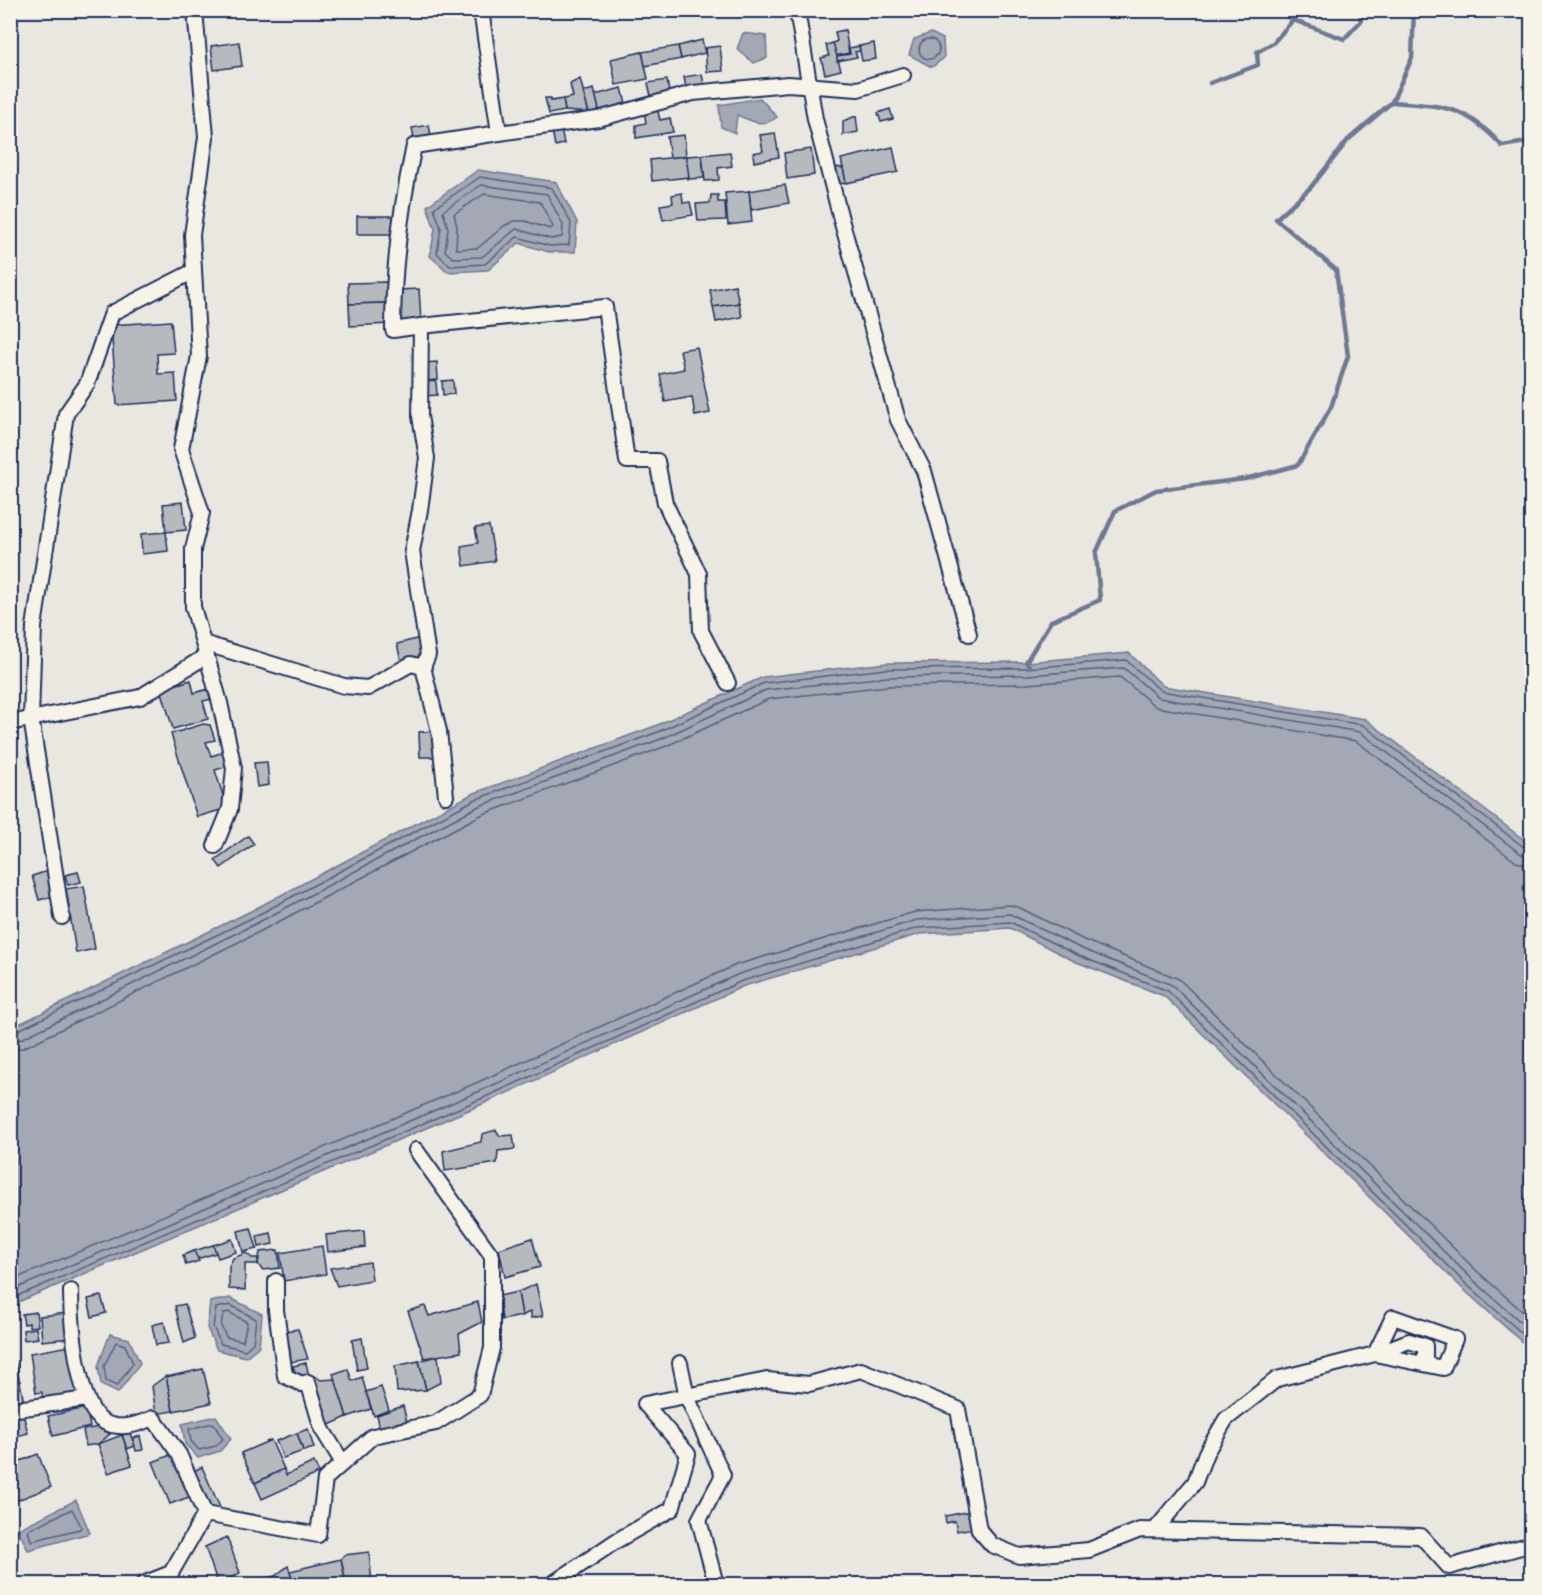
<svg xmlns="http://www.w3.org/2000/svg" width="1542" height="1595" font-family="Dekko,sans-serif">
<style>
.water{fill:#a3a8b4;stroke:#6d7892;stroke-width:1.5}
.lines{fill:none;stroke-linecap:round;stroke-linejoin:round}
.shore{stroke:#515f80;stroke-width:1.5}
.stream{stroke:#6d7892;stroke-width:4.5}
.building{fill:#b6babf;stroke:#1b2f5e;stroke-width:1.5}
.minor-casing{stroke:#1b2f5e;stroke-width:18}
.minor{stroke:#f7f3e8;stroke-width:14}
</style>
<rect width="100%" height="100%" fill="#eae7e0"/>
<filter id="ink" filterUnits="userSpaceOnUse"><feTurbulence type="fractalNoise" baseFrequency=".0167" numOctaves="2"/><feDisplacementMap in="SourceGraphic" scale="12" xChannelSelector="R" yChannelSelector="G"/><feConvolveMatrix kernelMatrix="1 2 1 2 8 2 1 2 1" color-interpolation-filters="sRGB"/></filter>
<g filter="url(#ink)">
<g class="water">
<polygon points="743,33 766,36 767,58 754,63 737,49"/>
<polygon points="931,33 943,39 944,58 932,67 909,55 914,39"/>
<path d="M760,98L777,117C763,128 752,121 737,115L735,133L721,127L719,105Z"/>
<polygon points="478,170 556,182 577,222 575,252 549,252 519,243 488,270 448,272 430,256 435,229 427,206"/>
<polygon points="1129,653 1163,686 1365,719 1531,845 1531,1350 1462,1288 1164,996 1074,961 1010,928 920,934 744,986 485,1103 11,1305 11,1028 251,911 472,794 655,726 763,677 887,663 1026,662"/>
<polygon points="230,1298 262,1314 259,1346 246,1357 217,1350 207,1328 210,1302"/>
<polygon points="110,1334 129,1339 140,1363 118,1393 101,1385 98,1366"/>
<polygon points="216,1416 231,1439 220,1451 198,1458 185,1444 182,1424"/>
<polygon points="76,1500 90,1533 28,1550 18,1529"/>
</g>
<g class="lines">
<g class="shore">
<circle cx="929" cy="49" r="10"/>
<polygon points="480,177 552,188 571,223 569,245 550,246 517,237 485,264 450,266 437,253 441,228 434,208"/>
<polygon points="481,185 547,194 563,225 562,237 551,239 516,229 482,257 453,258 445,251 448,228 443,211"/>
<polygon points="484,194 540,202 553,227 550,229 525,221 514,221 504,226 478,248 456,249 457,227 454,214"/>
<polyline points="10,1034 254,917 474,800 658,732 764,683 887,669 1026,668 1126,660 1161,691 1363,725 1525,848 1532,850"/>
<polyline points="10,1041 19,1040 257,923 477,807 661,739 766,690 887,677 1027,675 1124,668 1159,698 1360,732 1521,854 1532,857"/>
<polyline points="10,1050 23,1048 261,931 481,815 664,747 769,699 888,686 1027,684 1120,677 1156,707 1356,741 1516,862 1532,866"/>
<polyline points="10,1281 476,1083 736,965 915,912 1010,905 1020,908 1084,940 1179,979 1478,1272 1532,1320"/>
<polyline points="10,1291 480,1091 739,974 917,920 1010,914 1080,948 1172,985 1471,1278 1532,1332"/>
<polyline points="10,1299 483,1098 742,981 918,928 1010,922 1077,955 1168,991 1466,1284 1532,1342"/>
<polygon points="230,1305 256,1319 253,1343 245,1350 221,1344 213,1327 216,1308"/>
<polygon points="228,1312 247,1322 243,1341 226,1337 221,1326 223,1314"/>
<polygon points="116,1342 125,1345 133,1363 117,1386 106,1381 104,1366"/>
<polygon points="213,1423 223,1439 216,1446 199,1450 191,1441 189,1429"/>
<polygon points="72,1509 81,1526 80,1529 31,1541 28,1530"/>
</g>
<g class="stream">
<polyline points="1279,10 1293,20 1344,39 1361,21 1360,10"/>
<polyline points="1210,83 1258,65 1257,52 1273,43 1293,20"/>
<path d="M1392,102C1443,106 1465,105 1502,146L1532,141"/>
<polyline points="1029,666 1026,662 1051,621 1100,600 1096,553 1115,511 1156,490 1245,479 1298,465 1331,407 1348,356 1336,270 1276,219 1311,187 1348,140 1392,102 1412,58 1414,10"/>
</g>
</g>
<g class="building">
<polygon points="845,30 849,53 836,56 833,43 837,41 835,32"/>
<polygon points="702,40 705,53 681,59 678,46"/>
<polygon points="239,42 242,66 214,70 211,46"/>
<polygon points="833,43 841,70 825,74 821,58 829,56 826,45"/>
<polygon points="874,43 876,59 862,61 859,46"/>
<polygon points="678,46 681,59 645,66 642,52"/>
<polygon points="720,46 723,71 707,72 705,48"/>
<polygon points="859,46 860,51 855,52 857,57 837,61 837,56 850,54 849,48"/>
<polygon points="642,52 648,79 616,85 611,59"/>
<polygon points="702,74 704,85 686,88 684,77"/>
<polygon points="580,79 589,113 565,111 563,99 573,97 570,84"/>
<polygon points="667,80 669,92 651,96 648,83"/>
<polygon points="622,88 626,104 599,110 595,95"/>
<polygon points="594,89 599,110 589,113 583,92"/>
<polygon points="545,98 551,98 551,101 563,99 565,111 549,114"/>
<polygon points="657,108 660,120 670,118 673,132 636,138 636,125 646,123 644,111"/>
<polygon points="890,109 893,119 881,122 878,113"/>
<polygon points="856,116 858,132 843,135 843,121"/>
<polygon points="429,125 431,136 414,139 412,128"/>
<polygon points="561,128 564,144 555,146 552,130"/>
<polygon points="775,133 779,157 754,162 753,153 763,151 760,135"/>
<polygon points="684,135 686,156 670,158 667,137"/>
<polygon points="893,147 898,172 846,183 841,159"/>
<polygon points="811,149 814,175 787,179 784,153"/>
<polygon points="730,152 732,166 718,168 719,180 705,181 702,155"/>
<polygon points="702,155 704,178 688,179 686,156"/>
<polygon points="686,156 689,177 652,181 650,160"/>
<polygon points="833,167 843,168 846,183 836,184"/>
<polygon points="785,185 789,203 751,210 749,191"/>
<polygon points="749,191 752,222 728,225 725,193"/>
<polygon points="682,193 683,203 690,202 693,215 663,220 660,205 673,203 672,195"/>
<polygon points="711,195 718,195 718,202 725,202 726,220 698,221 696,204 710,203"/>
<rect x="357" y="216" width="36" height="18"/>
<polygon points="388,282 389,303 349,304 348,283"/>
<polygon points="735,285 739,303 713,307 710,290"/>
<polygon points="419,289 421,322 398,323 397,290"/>
<polygon points="389,303 390,324 350,326 349,304"/>
<polygon points="739,303 742,317 716,322 713,307"/>
<polygon points="171,321 174,353 157,354 158,374 175,373 177,401 117,405 111,325"/>
<polygon points="697,347 710,413 695,416 692,397 665,402 660,374 684,369 680,350"/>
<polygon points="437,362 438,380 425,381 424,363"/>
<polygon points="453,380 454,394 443,395 442,381"/>
<polygon points="436,381 437,395 425,396 424,382"/>
<polygon points="183,502 186,530 166,532 163,504"/>
<polygon points="489,526 495,561 464,566 461,546 478,543 475,528"/>
<polygon points="166,532 168,551 142,554 141,534"/>
<polygon points="420,638 424,659 402,665 397,644"/>
<polygon points="191,680 194,693 209,689 212,699 203,701 208,719 173,729 161,689"/>
<polygon points="203,724 210,725 215,740 206,742 211,756 227,751 232,765 215,770 227,808 197,817 171,734"/>
<polygon points="436,731 434,757 420,757 419,732"/>
<polygon points="267,762 269,785 257,787 254,763"/>
<polygon points="248,836 254,844 221,868 215,860"/>
<polygon points="48,871 55,896 39,900 32,876"/>
<polygon points="78,872 81,882 68,885 65,875"/>
<polygon points="84,886 95,949 76,953 66,889"/>
<polygon points="496,1130 500,1136 513,1135 515,1149 498,1151 497,1163 445,1171 443,1151 481,1142 482,1134"/>
<polygon points="251,1228 257,1249 243,1252 238,1231"/>
<polygon points="364,1231 365,1247 328,1252 326,1235"/>
<polygon points="271,1233 273,1244 259,1247 257,1236"/>
<polygon points="532,1238 540,1267 505,1277 499,1249"/>
<polygon points="232,1239 236,1252 218,1258 213,1245"/>
<polygon points="213,1245 216,1253 197,1259 194,1251"/>
<polygon points="322,1246 326,1274 284,1281 280,1253"/>
<polygon points="278,1250 280,1268 262,1270 258,1264 260,1252"/>
<polygon points="194,1251 199,1261 186,1265 183,1255"/>
<polygon points="246,1253 252,1258 258,1258 258,1264 245,1264 245,1290 229,1289 229,1267 233,1258"/>
<polygon points="370,1262 372,1280 337,1286 330,1268"/>
<polygon points="536,1284 543,1316 531,1318 531,1311 522,1316 518,1292"/>
<polygon points="518,1292 522,1316 502,1320 499,1296"/>
<polygon points="101,1296 106,1313 92,1317 88,1299"/>
<polygon points="478,1302 482,1322 459,1334 461,1352 424,1358 408,1311 425,1306 429,1316"/>
<polygon points="185,1304 195,1338 184,1343 175,1306"/>
<polygon points="36,1312 38,1326 29,1327 29,1323 24,1324 22,1314"/>
<polygon points="67,1313 70,1338 42,1341 40,1316"/>
<polygon points="164,1322 169,1343 156,1345 152,1325"/>
<polygon points="36,1328 38,1338 24,1340 23,1330"/>
<polygon points="298,1329 308,1359 290,1362 284,1331"/>
<polygon points="362,1338 367,1368 357,1370 352,1340"/>
<polygon points="70,1346 81,1393 43,1400 42,1392 36,1393 30,1353"/>
<polygon points="438,1356 441,1382 426,1390 419,1361"/>
<polygon points="419,1361 426,1390 397,1392 395,1366"/>
<polygon points="15,1363 20,1382 10,1384 10,1364"/>
<polygon points="306,1363 309,1376 297,1379 293,1366"/>
<polygon points="203,1369 211,1403 173,1411 166,1377"/>
<polygon points="348,1369 352,1381 362,1377 371,1409 347,1417 333,1374"/>
<polygon points="166,1376 173,1411 156,1414 152,1386"/>
<polygon points="315,1376 321,1380 335,1379 347,1417 327,1426 310,1380"/>
<polygon points="20,1382 24,1403 10,1406 10,1384"/>
<polygon points="381,1387 389,1410 374,1416 366,1392"/>
<polygon points="403,1406 407,1422 380,1429 377,1415"/>
<polygon points="86,1408 90,1427 53,1436 48,1416"/>
<polygon points="22,1410 28,1433 13,1437 14,1443 10,1444 10,1414"/>
<polygon points="99,1427 110,1434 98,1444 86,1446 83,1430"/>
<polygon points="308,1429 314,1448 303,1451 297,1433"/>
<polygon points="130,1433 135,1446 127,1449 122,1435"/>
<polygon points="297,1433 303,1451 283,1458 276,1441"/>
<polygon points="122,1435 132,1465 108,1473 98,1444"/>
<polygon points="140,1436 143,1450 136,1451 133,1438"/>
<polygon points="271,1440 284,1469 255,1483 241,1453"/>
<polygon points="38,1454 51,1487 10,1503 10,1465"/>
<polygon points="173,1454 189,1497 170,1504 153,1462"/>
<polygon points="314,1462 319,1473 262,1499 255,1483 284,1469 286,1475"/>
<polygon points="202,1467 222,1512 208,1509 191,1472"/>
<polygon points="971,1511 974,1528 957,1531 955,1521 946,1523 945,1516"/>
<polygon points="227,1537 240,1573 218,1584 205,1547"/>
<polygon points="369,1552 372,1584 346,1584 341,1559 344,1555"/>
<polygon points="341,1559 346,1584 294,1584 290,1571"/>
<polygon points="288,1566 294,1584 278,1584 275,1576"/>
<polygon points="275,1576 278,1584 257,1584 255,1580"/>
</g>
<g class="lines">
<defs>
<g id="minor">
<polyline points="195,10 206,137 192,235 199,356 181,449 202,513 193,549 193,607 220,703 234,768 230,809 215,846"/>
<polyline points="797,10 815,119 842,223 898,420 924,471 969,634"/>
<polyline points="499,133 598,119 693,93 788,84 858,89 903,75"/>
<path d="M421,326L393,330C393,268 401,206 414,146L499,133L481,10"/>
<polyline points="203,643 344,686 368,688 411,664 423,667 439,731 446,796"/>
<polyline points="423,667 428,655 412,551 420,510 427,458 420,416 421,326 605,307 627,461 657,461 665,503 699,574 701,631 728,683"/>
<polyline points="10,723 140,697 206,656"/>
<polyline points="62,917 31,718 34,627 66,414 87,384 112,313 194,271"/>
<polyline points="276,1281 276,1310 285,1376 302,1384 308,1382 322,1429 343,1463"/>
<path d="M71,1291C71,1320 77,1407 104,1422C120,1431 139,1424 153,1418L179,1454L205,1514L171,1573L143,1584"/>
<polyline points="680,1363 687,1397 723,1475 699,1520 716,1584"/>
<polyline points="10,1410 87,1399"/>
<polyline points="205,1514 318,1535 325,1479 373,1436 436,1423 480,1395 492,1348 492,1256 416,1150"/>
<polyline points="1155,1530 1195,1482 1206,1453 1226,1419 1277,1379 1375,1354 1443,1368 1455,1339 1393,1317 1375,1354 1409,1341 1425,1346 1425,1364"/>
<polyline points="552,1584 616,1541 672,1509 688,1454 645,1404 767,1380 809,1384 861,1370 958,1409 979,1530 992,1545 1019,1556 1089,1550 1140,1530 1421,1536 1449,1567 1532,1544"/>
</g>
</defs>
<use href="#minor" class="minor-casing"/>
<use href="#minor" class="minor"/>
</g>
</g>
<rect width="1542" height="1595" fill="none" stroke="#f7f3e8" stroke-width="36"/>
<rect x="18" y="18" width="1506" height="1559" fill="none" stroke="#1b2f5e" stroke-width="2" filter="url(#ink)"/>
</svg>
